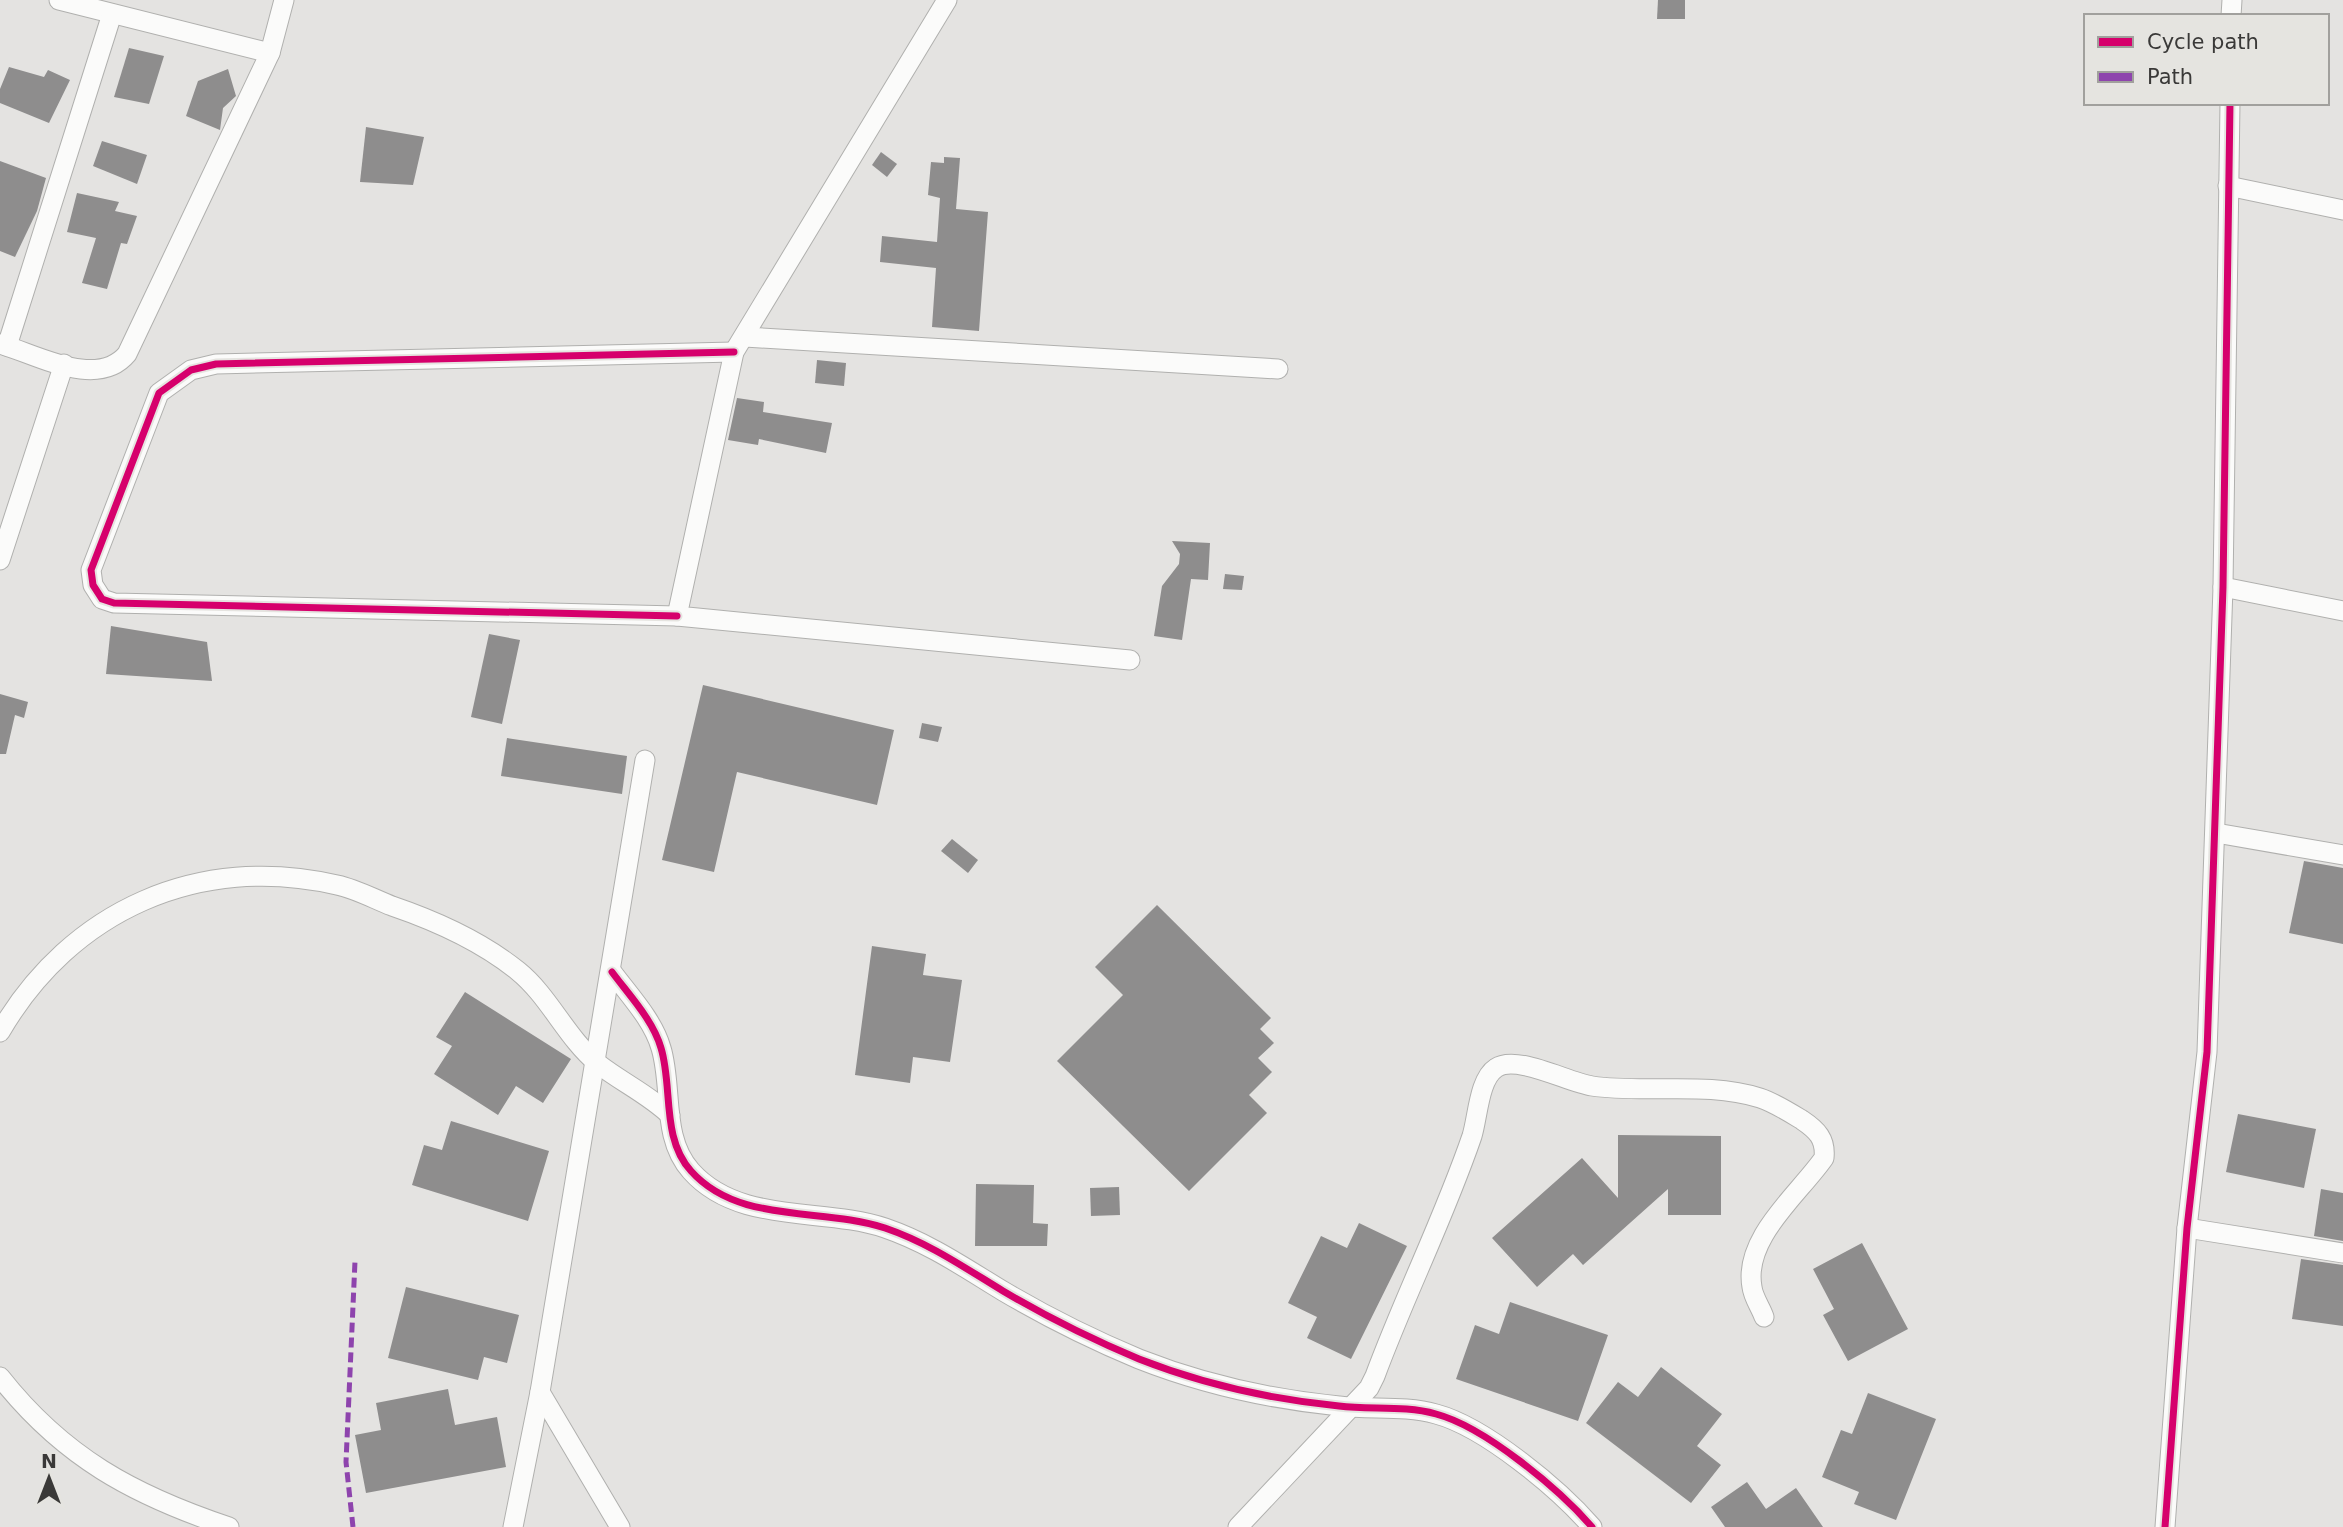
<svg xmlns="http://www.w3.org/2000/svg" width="2343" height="1527" font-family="'DejaVu Sans',sans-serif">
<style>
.building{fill:#8e8d8d}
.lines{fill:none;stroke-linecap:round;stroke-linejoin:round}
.street-casing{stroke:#b0b0ae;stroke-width:21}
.street{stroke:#fbfbfa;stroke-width:19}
.quiet{stroke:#8e44ad;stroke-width:5;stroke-dasharray:10 5;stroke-linecap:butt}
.cycleway-casing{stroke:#e5e4e0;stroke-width:11}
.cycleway{stroke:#d6006c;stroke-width:7}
</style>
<rect width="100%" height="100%" fill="#e4e3e1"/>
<g class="building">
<polygon points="1658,0 1685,0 1685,19 1657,19"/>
<polygon points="129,48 164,56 149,104 114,97"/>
<polygon points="9,67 44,77 48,70 70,80 49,123 0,103 0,89"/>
<polygon points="228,69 236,96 223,108 220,130 186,116 198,81"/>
<polygon points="366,127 424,137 413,185 360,182"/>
<polygon points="102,141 147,155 137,184 93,166"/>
<polygon points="881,152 897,164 887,177 872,165"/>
<polygon points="944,157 960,158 956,209 988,212 979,331 932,327 936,268 880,262 882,236 937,242 940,198 928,195 931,162 944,163"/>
<polygon points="0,161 46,178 37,211 15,257 0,251"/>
<polygon points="77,193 119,202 115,211 137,216 127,244 121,243 107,289 82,283 96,238 67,232"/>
<polygon points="817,360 846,363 844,386 815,383"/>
<polygon points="737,398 764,402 763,412 832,423 826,453 759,439 758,445 728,440"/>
<polygon points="1172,541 1210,543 1208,580 1191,579 1182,640 1154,636 1162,586 1179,564 1180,554"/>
<polygon points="1225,574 1244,576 1242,590 1223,589"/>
<polygon points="111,626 207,642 212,681 106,674"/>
<polygon points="489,634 520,640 502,724 471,717"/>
<polygon points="703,685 894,730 877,805 737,772 714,872 662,860"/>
<polygon points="0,694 28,702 24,718 15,715 6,754 0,754"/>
<polygon points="922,723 942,727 938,742 919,738"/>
<polygon points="507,738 627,756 622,794 501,776"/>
<polygon points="952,839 978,860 968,873 941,851"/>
<polygon points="2304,861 2343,868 2343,944 2289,933"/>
<polygon points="1157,905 1271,1018 1260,1029 1274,1043 1258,1058 1272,1072 1249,1095 1267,1113 1189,1191 1057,1061 1123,995 1095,967"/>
<polygon points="872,946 926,954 923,975 962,980 950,1062 913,1057 910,1083 855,1075"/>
<polygon points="465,992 571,1059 543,1103 516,1086 498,1115 434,1074 452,1046 436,1037"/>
<polygon points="2238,1114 2316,1129 2304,1188 2226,1172"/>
<polygon points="451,1121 549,1151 528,1221 412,1185 424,1145 442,1150"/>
<polygon points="1618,1135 1721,1136 1721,1215 1668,1215 1668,1189 1583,1265 1573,1254 1537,1287 1492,1238 1582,1158 1618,1198"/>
<polygon points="976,1184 1034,1185 1033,1223 1048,1224 1047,1246 975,1246"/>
<polygon points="1119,1187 1120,1215 1091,1216 1090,1188"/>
<polygon points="2321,1189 2343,1193 2343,1241 2314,1236"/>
<polygon points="1359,1223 1407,1246 1351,1359 1307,1338 1317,1317 1288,1303 1321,1236 1347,1248"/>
<polygon points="1862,1243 1908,1329 1848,1361 1823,1315 1834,1309 1813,1269"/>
<polygon points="2301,1259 2343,1265 2343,1326 2292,1319"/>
<polygon points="406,1287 519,1315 507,1363 484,1357 478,1380 388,1358"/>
<polygon points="1510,1302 1608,1335 1578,1421 1456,1379 1475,1325 1499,1334"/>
<polygon points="1661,1367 1722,1414 1697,1446 1721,1465 1691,1503 1586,1423 1618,1382 1638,1397"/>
<polygon points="448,1389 455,1425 497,1417 506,1467 366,1493 355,1435 381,1430 376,1403"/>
<polygon points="1868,1393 1936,1419 1896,1520 1854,1504 1859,1492 1822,1477 1841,1430 1852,1434"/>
<polygon points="1747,1482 1766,1509 1796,1488 1823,1527 1725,1527 1711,1507"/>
</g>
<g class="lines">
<defs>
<g id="street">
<polyline points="59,0 270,53"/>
<polyline points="947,0 734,352 677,616 1130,660"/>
<polyline points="2231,16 2232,0"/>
<polyline points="2228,186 2343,210"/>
<polyline points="745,337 1278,369"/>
<path d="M0,344C36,354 97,390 127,354L270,53L284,0"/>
<polyline points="7,346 112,14"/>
<polyline points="0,560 64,364"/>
<polyline points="2223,587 2343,611"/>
<polyline points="677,616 114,603 102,599 93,585 91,570 159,393 191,370 216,364 734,352"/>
<polyline points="2216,833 2343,855"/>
<path d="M612,972C629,995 653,1020 661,1048C673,1087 661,1138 691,1171C739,1225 823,1207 885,1228C929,1243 965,1268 1003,1291C1047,1317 1091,1339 1139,1359C1205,1385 1269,1399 1339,1406C1371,1410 1404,1405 1436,1414C1485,1427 1559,1489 1592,1527"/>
<path d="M0,1032C71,910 199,853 337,885C356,889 374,899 392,906C436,921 481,941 518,971C549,996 566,1037 597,1063C621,1082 648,1094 670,1115"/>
<polyline points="2187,1228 2343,1253"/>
<path d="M0,1377C63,1457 133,1495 229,1527"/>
<polyline points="513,1527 540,1392"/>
<polyline points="620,1527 540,1392 645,760"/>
<path d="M1238,1527L1369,1388L1375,1376C1405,1295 1444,1218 1472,1136C1478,1116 1479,1079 1496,1068C1516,1054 1567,1082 1592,1086C1646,1094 1707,1081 1760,1098C1775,1103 1789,1112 1802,1120C1817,1130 1826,1139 1824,1158C1799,1194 1743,1238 1752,1287C1753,1297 1761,1308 1764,1317"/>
<polyline points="2165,1527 2187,1228 2207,1052 2223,587 2230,103"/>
</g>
</defs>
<use href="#street" class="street-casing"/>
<use href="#street" class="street"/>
<polyline class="quiet" points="353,1527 346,1462 355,1261"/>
<defs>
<g id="cycleway">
<polyline points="677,616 114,603 102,599 93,585 91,570 159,393 191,370 216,364 734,352"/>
<path d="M612,972C629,995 653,1020 661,1048C673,1087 661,1138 691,1171C739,1225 823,1207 885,1228C929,1243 965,1268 1003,1291C1047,1317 1091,1339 1139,1359C1205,1385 1269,1399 1339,1406C1371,1410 1404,1405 1436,1414C1485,1427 1559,1489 1592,1527"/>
<polyline points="2165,1527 2187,1228 2207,1052 2223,587 2230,103"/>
</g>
</defs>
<use href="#cycleway" class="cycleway-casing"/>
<use href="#cycleway" class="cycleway"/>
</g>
<rect x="2084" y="14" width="245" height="91" fill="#e5e4e0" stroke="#a1a09d" stroke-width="2"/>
<rect x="2098" y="37" width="35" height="10" fill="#d6006c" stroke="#a1a09d" stroke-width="2"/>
<text x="2147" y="49" font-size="21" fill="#3a3938">Cycle path</text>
<rect x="2098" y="72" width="35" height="10" fill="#8e44ad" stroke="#a1a09d" stroke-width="2"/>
<text x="2147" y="84" font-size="21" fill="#3a3938">Path</text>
<g transform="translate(49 1478)" stroke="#e5e4e0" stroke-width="5" paint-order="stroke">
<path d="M0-5L12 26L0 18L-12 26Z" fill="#3a3938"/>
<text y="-10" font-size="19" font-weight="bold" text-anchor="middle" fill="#3a3938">N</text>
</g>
</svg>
